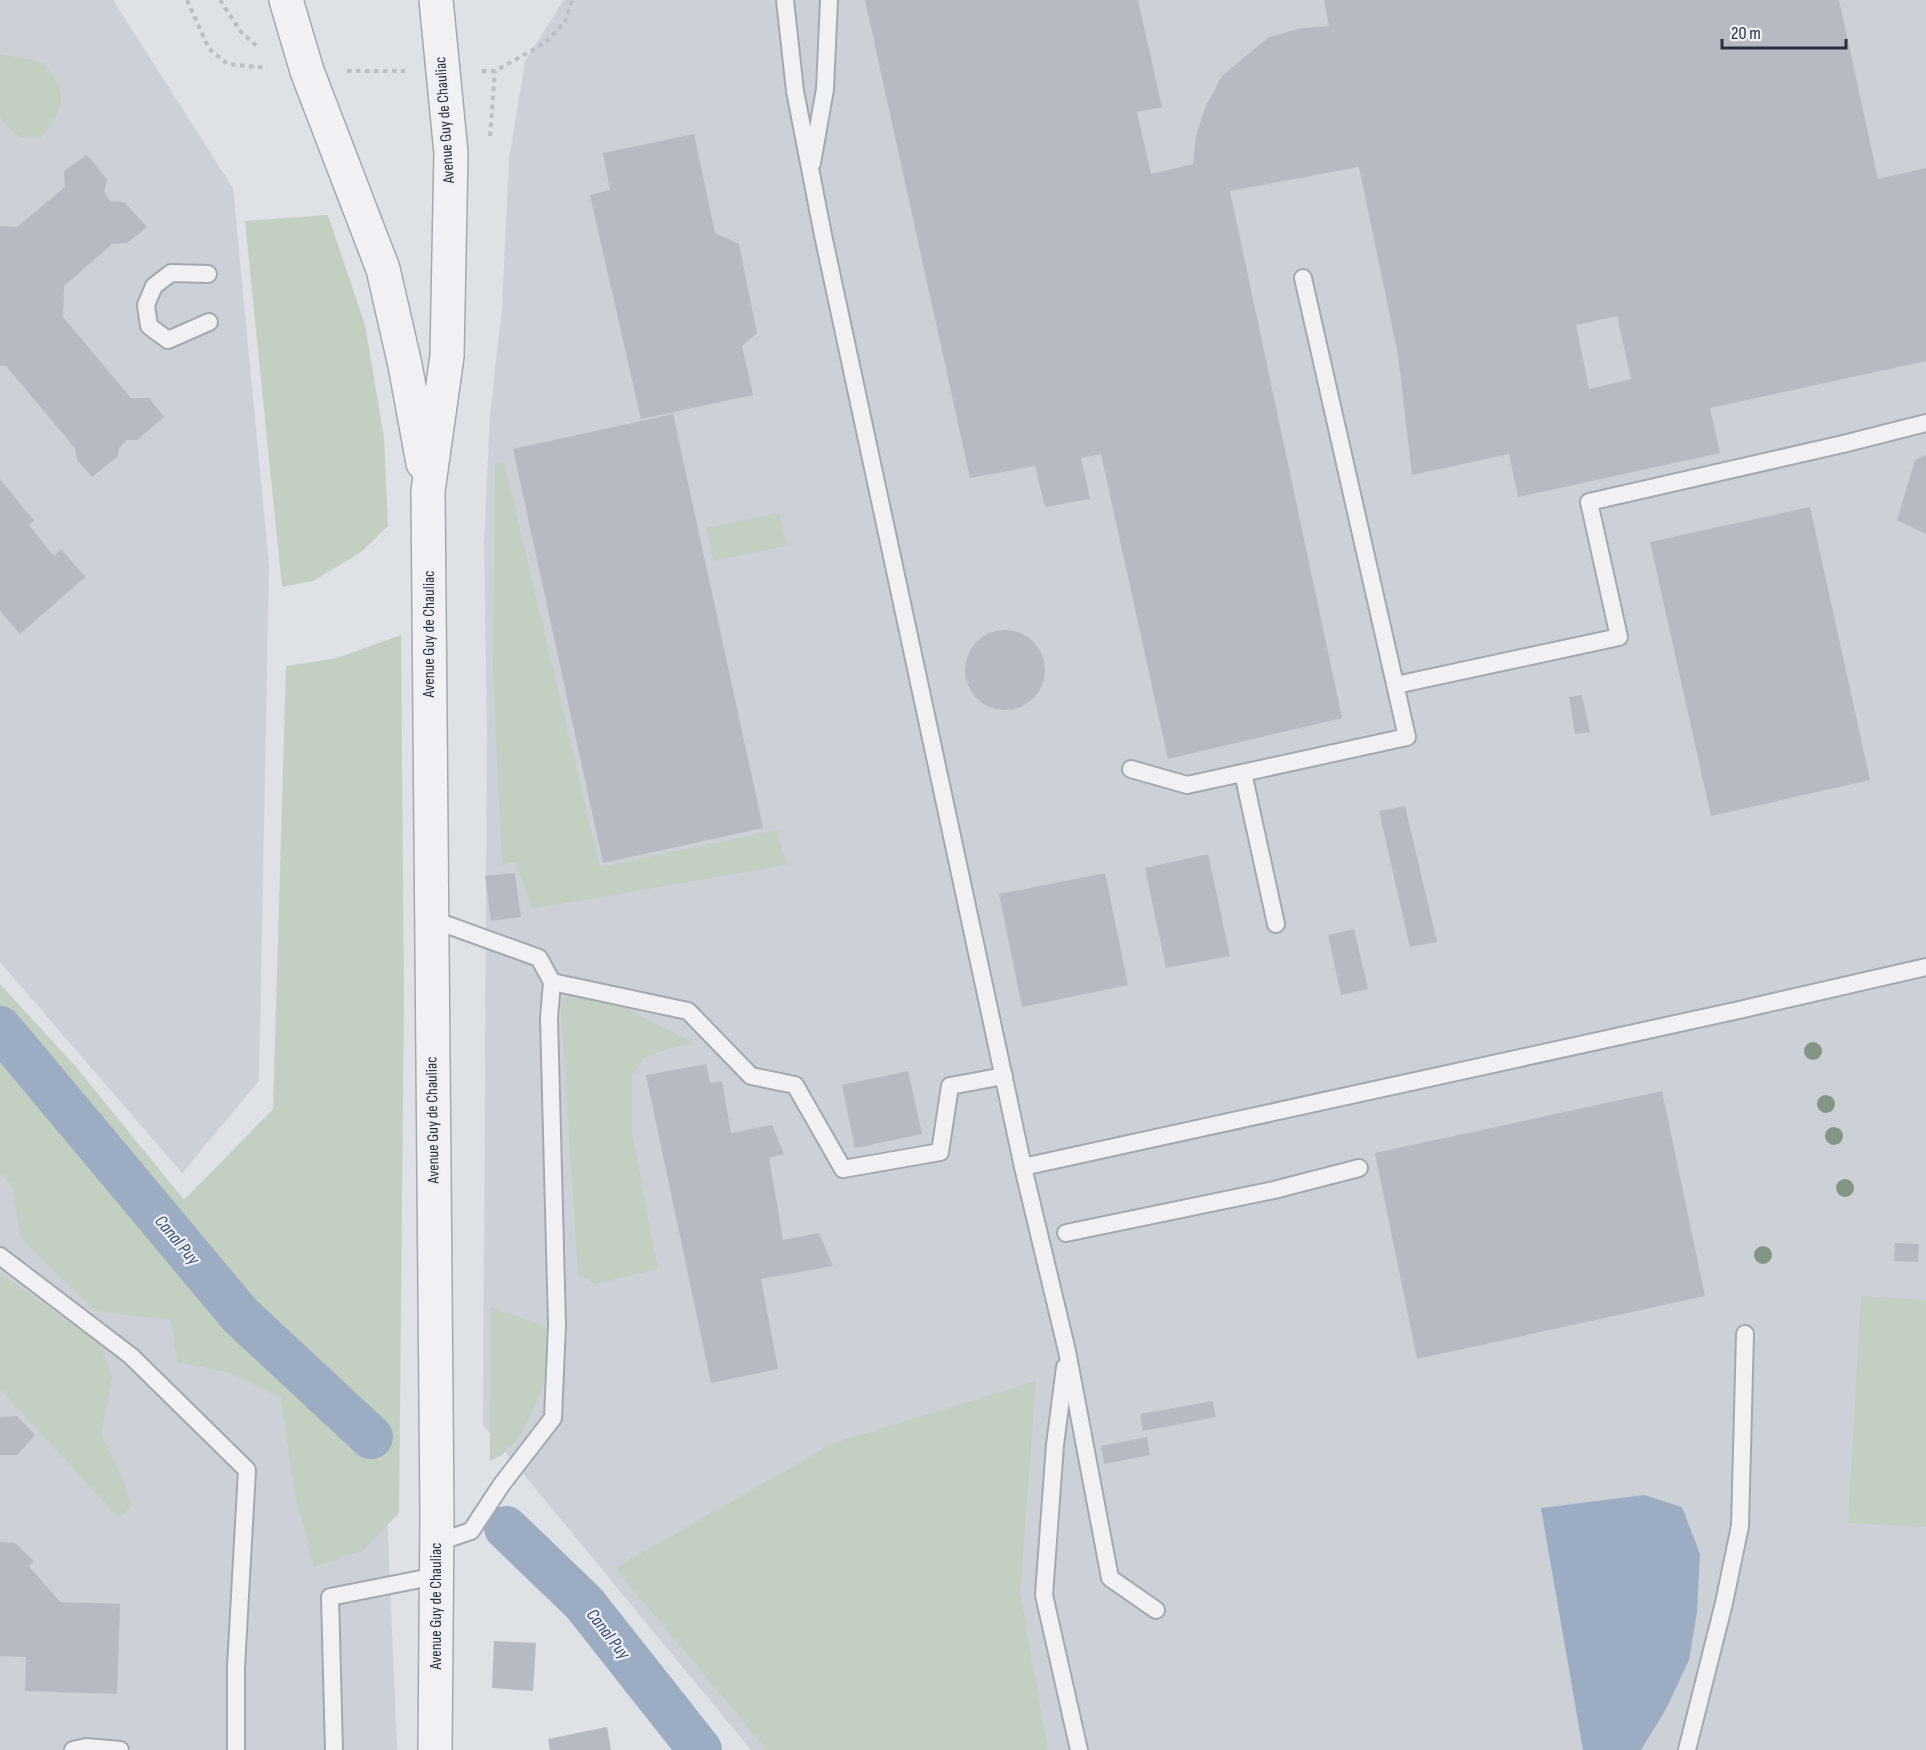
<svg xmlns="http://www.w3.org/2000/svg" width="1926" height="1750" font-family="'Sofia Sans Condensed',sans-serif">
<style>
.built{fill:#ccd0d7}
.green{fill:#c3cfc0}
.water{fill:#9cacc3}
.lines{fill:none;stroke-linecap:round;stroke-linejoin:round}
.canal{stroke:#9cacc3;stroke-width:44}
.building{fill:#b6bac2;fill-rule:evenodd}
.lane-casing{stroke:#a4a8af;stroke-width:20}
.street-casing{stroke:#a4a8af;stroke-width:36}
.path{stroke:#bcbec5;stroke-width:4;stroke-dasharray:4.5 4.5;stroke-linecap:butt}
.lane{stroke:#f0f1f5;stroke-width:16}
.street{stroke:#f0f1f5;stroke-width:33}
.tree{fill:#849586}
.labels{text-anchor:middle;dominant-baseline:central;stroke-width:4.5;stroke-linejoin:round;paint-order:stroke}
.street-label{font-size:16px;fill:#292e3b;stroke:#edeff4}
.water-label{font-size:18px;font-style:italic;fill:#374b6b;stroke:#edeff4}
</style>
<rect width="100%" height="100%" fill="#dee1e6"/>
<g class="built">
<polygon points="0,0 113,0 233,188 269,565 259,1081 182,1173 0,962"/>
<polygon points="564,0 1926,0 1926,1750 751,1750 483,1425 487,730 484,546 490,415 502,307 509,160 525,61"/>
<polygon points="0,1106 385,1465 397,1750 0,1750"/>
</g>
<g class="green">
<path d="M0,54C9,56 34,59 41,63C45,64 48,70 51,73C72,95 57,120 40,138C17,139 15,134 0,118Z"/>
<polygon points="328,215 365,325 384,438 388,526 361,552 313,581 282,587 245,221"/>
<polygon points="504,462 600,867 777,830 786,865 532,909 515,862 502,865 493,671 495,465"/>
<polygon points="779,513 786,546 713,561 706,528"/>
<polygon points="401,635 404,996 399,1513 363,1550 314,1567 294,1490 281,1398 231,1373 177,1362 171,1320 95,1311 21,1238 12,1186 0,1173 0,984 77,1068 184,1200 273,1109 286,666 337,658"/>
<polygon points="573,991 601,996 694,1043 661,1051 642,1059 632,1076 632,1134 658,1269 595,1284 578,1274 561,1010 564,999"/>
<polygon points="0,1273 100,1344 112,1378 101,1434 122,1478 132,1506 119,1518 0,1389"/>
<polygon points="1861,1296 1926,1300 1926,1527 1848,1523"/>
<polygon points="491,1307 545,1326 548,1371 534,1409 519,1437 502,1455 490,1461"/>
<polygon points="1036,1381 1020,1594 1048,1750 767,1750 615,1568 834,1443"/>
</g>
<polygon class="water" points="1644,1495 1682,1507 1700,1554 1697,1612 1689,1660 1666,1709 1641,1750 1583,1750 1541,1508"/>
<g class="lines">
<g class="canal">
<polyline points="0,1028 240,1315 371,1437"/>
<polyline points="506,1528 584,1603 700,1750"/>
</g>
</g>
<g class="building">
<path d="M865,0H1138L1162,107L1137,112L1151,174L1193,164L1196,136L1205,108L1222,76L1269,37L1302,28L1329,26L1324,0H1839L1878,179L1926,168V361L1710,408L1720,453L1518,497L1509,454L1412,475L1398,355L1359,167L1230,191L1342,718L1168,759L1101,454L1081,458L1090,499L1045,507L1035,466L970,478ZM1617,316L1631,379L1589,389L1576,325Z"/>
<polygon points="694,134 715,233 739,244 757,333 742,346 753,395 641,419 590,195 610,190 603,153"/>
<polygon points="87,155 107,179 104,192 110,201 124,202 147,227 127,243 112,244 64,286 63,317 131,398 149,398 164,417 137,440 127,440 119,448 118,456 92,477 77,460 75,448 6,366 0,366 0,226 17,227 65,187 64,171"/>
<polygon points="673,414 763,828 603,863 513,449"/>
<polygon points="1926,455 1926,534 1897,520 1915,460"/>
<polygon points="0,479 34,521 29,525 54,556 61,549 85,577 20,634 0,611"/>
<polygon points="1810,507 1870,780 1711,816 1650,542"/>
<circle cx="1005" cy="670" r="40"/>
<polygon points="1582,695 1590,732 1575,734 1569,697"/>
<polygon points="1405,806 1437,942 1410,947 1379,811"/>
<polygon points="1208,854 1230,956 1166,968 1145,868"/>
<polygon points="515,873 521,917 491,921 485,876"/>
<polygon points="1105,873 1128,985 1022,1007 999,894"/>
<polygon points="1354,929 1368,989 1341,995 1328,935"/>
<polygon points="706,1064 710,1083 722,1081 731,1133 772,1125 784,1154 769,1158 783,1240 819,1233 833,1266 761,1279 778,1369 711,1383 646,1075"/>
<polygon points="908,1071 922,1134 855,1148 842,1085"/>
<polygon points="1662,1091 1705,1296 1417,1359 1375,1153"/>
<polygon points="1895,1243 1919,1244 1918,1262 1894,1261"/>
<polygon points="1213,1401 1216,1417 1143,1431 1140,1414"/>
<polygon points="17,1416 35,1435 17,1455 0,1455 0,1417"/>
<polygon points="1147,1437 1150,1455 1104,1464 1101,1446"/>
<polygon points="0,1542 15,1543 34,1561 29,1566 60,1602 120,1604 117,1694 25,1691 26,1657 0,1656"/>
<polygon points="494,1641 536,1643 533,1691 492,1688"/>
<polygon points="607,1727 611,1750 550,1750 548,1739"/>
</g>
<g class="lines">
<defs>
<g id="lane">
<polyline points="785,0 795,91 823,235 1023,1167 1067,1351 1110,1578 1156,1610"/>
<polyline points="812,163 825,89 829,0"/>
<polyline points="208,274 171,273 154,286 146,305 149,326 168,340 209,322"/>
<polyline points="1396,685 1619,637 1589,502 1843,444 1926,423"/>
<polyline points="1131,769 1187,785 1407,737 1303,278"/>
<polyline points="1243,773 1276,924"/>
<polyline points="431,919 539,958 552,982 549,1018 557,1325 553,1418 502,1484 471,1531 436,1543"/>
<polyline points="552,982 688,1011 751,1076 795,1085 843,1169 940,1152 950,1086 1004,1076"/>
<polyline points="1023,1167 1739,1010 1926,967"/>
<polyline points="1066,1233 1274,1190 1359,1168"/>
<polyline points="0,1256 131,1356 247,1470 236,1667 236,1750"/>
<polyline points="1065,1367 1055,1445 1044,1595 1079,1750"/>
<polyline points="73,1750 86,1747 120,1750"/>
<polyline points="334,1750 330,1597 436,1576"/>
<polyline points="1687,1750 1724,1603 1740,1526 1745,1334"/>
</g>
<g id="street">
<polyline points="286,0 307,71 383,269 405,365 423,463"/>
<polyline points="435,1750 437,1515 428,491 447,356 451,153 436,0"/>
</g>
</defs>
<use href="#lane" class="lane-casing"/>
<use href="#street" class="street-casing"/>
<g class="path">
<polyline points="187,0 209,49 228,64 267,68"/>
<polyline points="220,0 241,32 259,48"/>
<polyline points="347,71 405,71"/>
<polyline points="482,71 495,71 545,43 565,22 572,0"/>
<polyline points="490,136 495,71"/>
</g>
<use href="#lane" class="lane"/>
<use href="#street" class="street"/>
</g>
<g class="tree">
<circle cx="1813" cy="1051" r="9"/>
<circle cx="1826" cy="1104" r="9"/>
<circle cx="1834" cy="1136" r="9"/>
<circle cx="1845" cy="1188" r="9"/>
<circle cx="1763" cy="1255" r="9"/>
</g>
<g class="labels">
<g class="street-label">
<text transform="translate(445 120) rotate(-94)">Avenue Guy de Chauliac</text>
<text transform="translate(429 634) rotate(-90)">Avenue Guy de Chauliac</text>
<text transform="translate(433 1120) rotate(-91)">Avenue Guy de Chauliac</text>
<text transform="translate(436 1606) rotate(-90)">Avenue Guy de Chauliac</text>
</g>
<g class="water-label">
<text transform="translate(177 1240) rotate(50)">Canal Puy</text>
<text transform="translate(608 1634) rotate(52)">Canal Puy</text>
</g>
</g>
<path d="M1722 39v9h124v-9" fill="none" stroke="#292e3b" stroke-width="3"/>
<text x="1731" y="39" font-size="18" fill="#292e3b" stroke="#edeff4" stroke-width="4.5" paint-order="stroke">20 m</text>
</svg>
